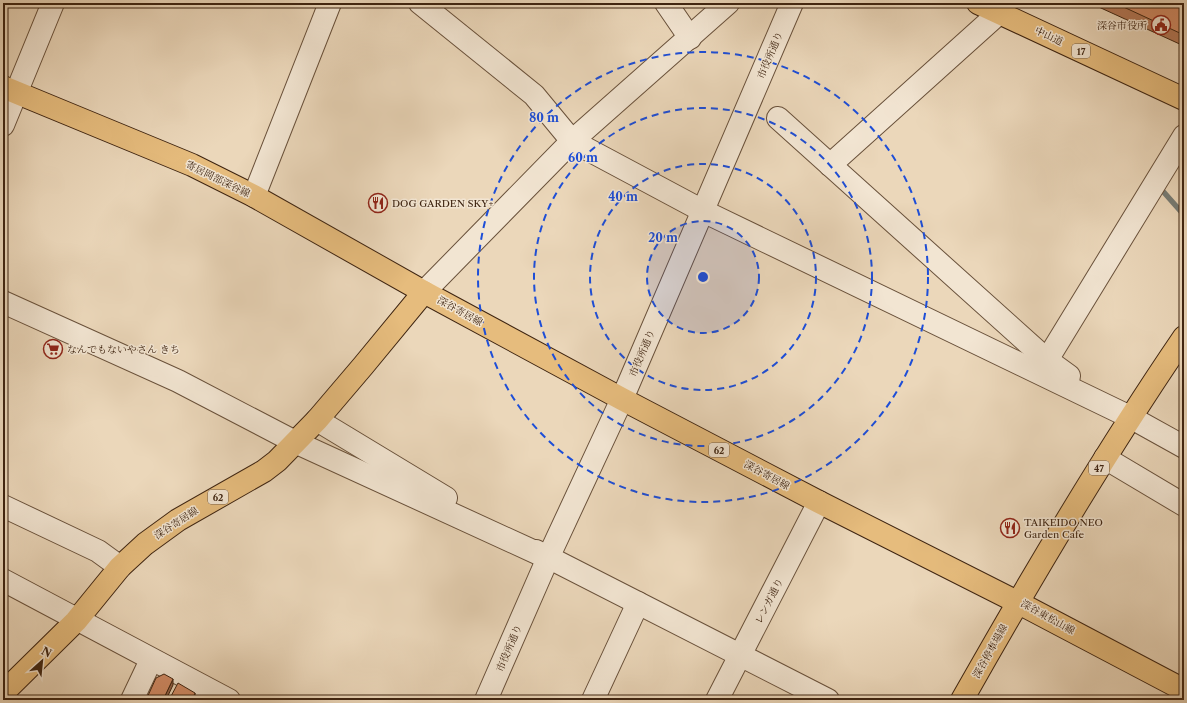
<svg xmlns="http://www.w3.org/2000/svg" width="1187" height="703" font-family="'Libre Caslon Text','Noto Serif JP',serif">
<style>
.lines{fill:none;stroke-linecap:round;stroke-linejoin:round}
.stream{stroke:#767c76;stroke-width:5.5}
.minor-casing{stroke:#69513b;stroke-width:24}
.major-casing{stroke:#3e2411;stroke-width:24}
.highway-casing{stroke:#3e2411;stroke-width:24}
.minor{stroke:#f2e5d2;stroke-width:22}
.major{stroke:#e6bc7d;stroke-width:22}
.highway{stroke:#e6bc7d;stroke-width:22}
.wall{fill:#b47857;stroke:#3e2411}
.shaded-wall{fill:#926147;stroke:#3e2411}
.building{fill:#d18b65;stroke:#3e2411}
.ring{fill:none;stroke:#1d4ed8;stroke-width:2;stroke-dasharray:7 5}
.labels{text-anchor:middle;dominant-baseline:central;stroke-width:3;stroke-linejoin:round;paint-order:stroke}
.shield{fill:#f2e5d2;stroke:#745e4b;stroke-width:1}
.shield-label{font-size:9px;font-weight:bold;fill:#3e2411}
.poi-label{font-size:10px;fill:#3e2411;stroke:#f2e5d2;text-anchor:start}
.street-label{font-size:10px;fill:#3e2411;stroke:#f2e5d2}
.centre{fill:#1d4ed8;stroke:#f2e5d2;stroke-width:2}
.ring-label{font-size:12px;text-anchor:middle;font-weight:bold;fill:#1d4ed8;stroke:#f2e5d2;stroke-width:3;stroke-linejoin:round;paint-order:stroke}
</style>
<rect width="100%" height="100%" fill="#ebd7ba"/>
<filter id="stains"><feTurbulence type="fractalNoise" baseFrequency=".005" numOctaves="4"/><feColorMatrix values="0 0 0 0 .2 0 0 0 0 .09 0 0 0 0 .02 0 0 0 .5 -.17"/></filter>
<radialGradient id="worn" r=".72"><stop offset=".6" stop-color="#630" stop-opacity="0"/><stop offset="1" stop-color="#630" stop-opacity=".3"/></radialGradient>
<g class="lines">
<polyline class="stream" points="1161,189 1184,215"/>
<defs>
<g id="minor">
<polyline points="420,3 534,95 572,141 703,211 1130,417 1184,447"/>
<polyline points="666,3 690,38"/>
<polyline points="778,118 1047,360 1069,376"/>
<polyline points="3,125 53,3"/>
<polyline points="830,165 999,13"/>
<polyline points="254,196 330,3"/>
<polyline points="424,292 572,141 728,3"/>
<polyline points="3,302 178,381 295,442 548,558"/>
<polyline points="1047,360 1184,136"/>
<polyline points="317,420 446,498"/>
<polyline points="1105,458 1184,505"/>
<polyline points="3,506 98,551 120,567"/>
<polyline points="536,551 828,700"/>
<polyline points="3,580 229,700"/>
<polyline points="132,700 151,660"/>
<polyline points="486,700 548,558 622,399 792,3"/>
<polyline points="593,700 638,603"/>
<polyline points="717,700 819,502"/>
</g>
<g id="major">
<polyline points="3,87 192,165 254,196 424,292 622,399 819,502 1017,602 1184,690"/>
<polyline points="3,693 76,621 120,567 145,544 178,520 264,471 277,461 317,420 363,366 424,292"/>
<path d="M962,700C1032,576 1104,454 1184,337"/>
</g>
<polyline id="highway" points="978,3 1184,99"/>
</defs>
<use href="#minor" class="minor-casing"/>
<use href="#major" class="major-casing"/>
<use href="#highway" class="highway-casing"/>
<use href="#minor" class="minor"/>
<use href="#major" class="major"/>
<use href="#highway" class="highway"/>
</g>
<g class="wall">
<polygon points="684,3 693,3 687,7"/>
<polygon points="1090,3 1184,3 1184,46"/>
</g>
<g class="shaded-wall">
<polygon points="687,3 693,3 687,7"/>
<polygon points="173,679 173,685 166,700 163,700"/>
<polygon points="195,693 195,700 192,700"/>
</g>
<g class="building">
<polygon points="1115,3 1184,3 1184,35"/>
<polygon points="164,674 173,679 163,700 146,700 156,678"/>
<polygon points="178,683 195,693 192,700 169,700"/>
</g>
<circle cx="703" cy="277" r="56" fill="#1d4ed8" fill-opacity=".12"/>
<g class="ring">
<circle cx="703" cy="277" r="56"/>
<circle cx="703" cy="277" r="113"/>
<circle cx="703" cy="277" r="169"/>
<circle cx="703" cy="277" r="225"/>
</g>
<defs>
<symbol id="civic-ring" viewBox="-11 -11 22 22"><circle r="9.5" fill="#f2e5d2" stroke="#8f2418" stroke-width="1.5"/><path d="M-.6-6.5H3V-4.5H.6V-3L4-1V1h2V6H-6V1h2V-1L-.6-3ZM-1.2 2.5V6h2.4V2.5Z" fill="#8f2418"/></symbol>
<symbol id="restaurant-ring" viewBox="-11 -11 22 22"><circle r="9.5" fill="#f2e5d2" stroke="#8f2418" stroke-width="1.5"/><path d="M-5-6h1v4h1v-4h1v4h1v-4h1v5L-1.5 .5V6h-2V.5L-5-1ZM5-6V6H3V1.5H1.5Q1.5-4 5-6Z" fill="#8f2418"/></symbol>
<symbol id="supermarket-ring" viewBox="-11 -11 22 22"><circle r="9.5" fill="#f2e5d2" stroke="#8f2418" stroke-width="1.5"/><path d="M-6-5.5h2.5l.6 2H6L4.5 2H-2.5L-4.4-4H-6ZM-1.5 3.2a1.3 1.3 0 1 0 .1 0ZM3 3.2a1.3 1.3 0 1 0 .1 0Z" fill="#8f2418"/></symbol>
</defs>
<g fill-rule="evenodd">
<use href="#civic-ring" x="1150" y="14" width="22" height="22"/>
<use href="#restaurant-ring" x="367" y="192" width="22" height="22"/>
<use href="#supermarket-ring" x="42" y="338" width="22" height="22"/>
<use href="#restaurant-ring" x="999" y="517" width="22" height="22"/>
</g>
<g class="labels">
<g class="shield">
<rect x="1072" y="44" width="18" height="14" rx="3"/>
<rect x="709" y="443" width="20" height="14" rx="3"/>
<rect x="1089" y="461" width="20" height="14" rx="3"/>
<rect x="208" y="490" width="20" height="14" rx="3"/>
</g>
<g class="shield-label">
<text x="1081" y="51">17</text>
<text x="719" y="450">62</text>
<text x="1099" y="468">47</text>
<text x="218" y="497">62</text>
</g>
<g class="poi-label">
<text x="1147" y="25" text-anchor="end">深谷市役所</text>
<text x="392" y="203">DOG GARDEN SKY+</text>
<text x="67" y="349">なんでもないやさん きち</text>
<text x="1024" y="522">TAIKEIDO NEO<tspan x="1024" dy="12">Garden Cafe</tspan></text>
</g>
<g class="street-label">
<text transform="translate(1049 36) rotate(25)">中山道</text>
<text transform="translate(770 55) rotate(-67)">市役所通り</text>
<text transform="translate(218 179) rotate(26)">寄居岡部深谷線</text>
<text transform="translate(460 311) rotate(29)">深谷寄居線</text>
<text transform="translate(642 353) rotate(-67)">市役所通り</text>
<text transform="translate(767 475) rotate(28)">深谷寄居線</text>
<text transform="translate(176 523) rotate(-33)">深谷寄居線</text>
<text transform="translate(769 601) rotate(-63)">レンガ通り</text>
<text transform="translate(1048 617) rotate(29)">深谷東松山線</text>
<text transform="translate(509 648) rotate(-67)">市役所通り</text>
<text transform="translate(990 651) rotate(-61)">深谷停車場線</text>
</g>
</g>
<circle cx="703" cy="277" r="6" class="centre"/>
<g class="ring-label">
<text x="544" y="122">80 m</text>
<text x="583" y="162">60 m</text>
<text x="623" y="201">40 m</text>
<text x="663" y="242">20 m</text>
</g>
<rect width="1187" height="703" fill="none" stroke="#ebd7ba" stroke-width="16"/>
<rect x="4" y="4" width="1179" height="695" fill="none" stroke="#3e2411" stroke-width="2"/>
<rect x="8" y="8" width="1171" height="687" fill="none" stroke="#3e2411"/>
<g transform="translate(42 661) rotate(27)" stroke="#f2e5d2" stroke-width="3" paint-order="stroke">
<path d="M0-3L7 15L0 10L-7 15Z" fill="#3e2411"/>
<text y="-6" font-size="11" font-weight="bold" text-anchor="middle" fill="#3e2411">N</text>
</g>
<rect width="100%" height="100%" filter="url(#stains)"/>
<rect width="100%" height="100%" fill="url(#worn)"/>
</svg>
